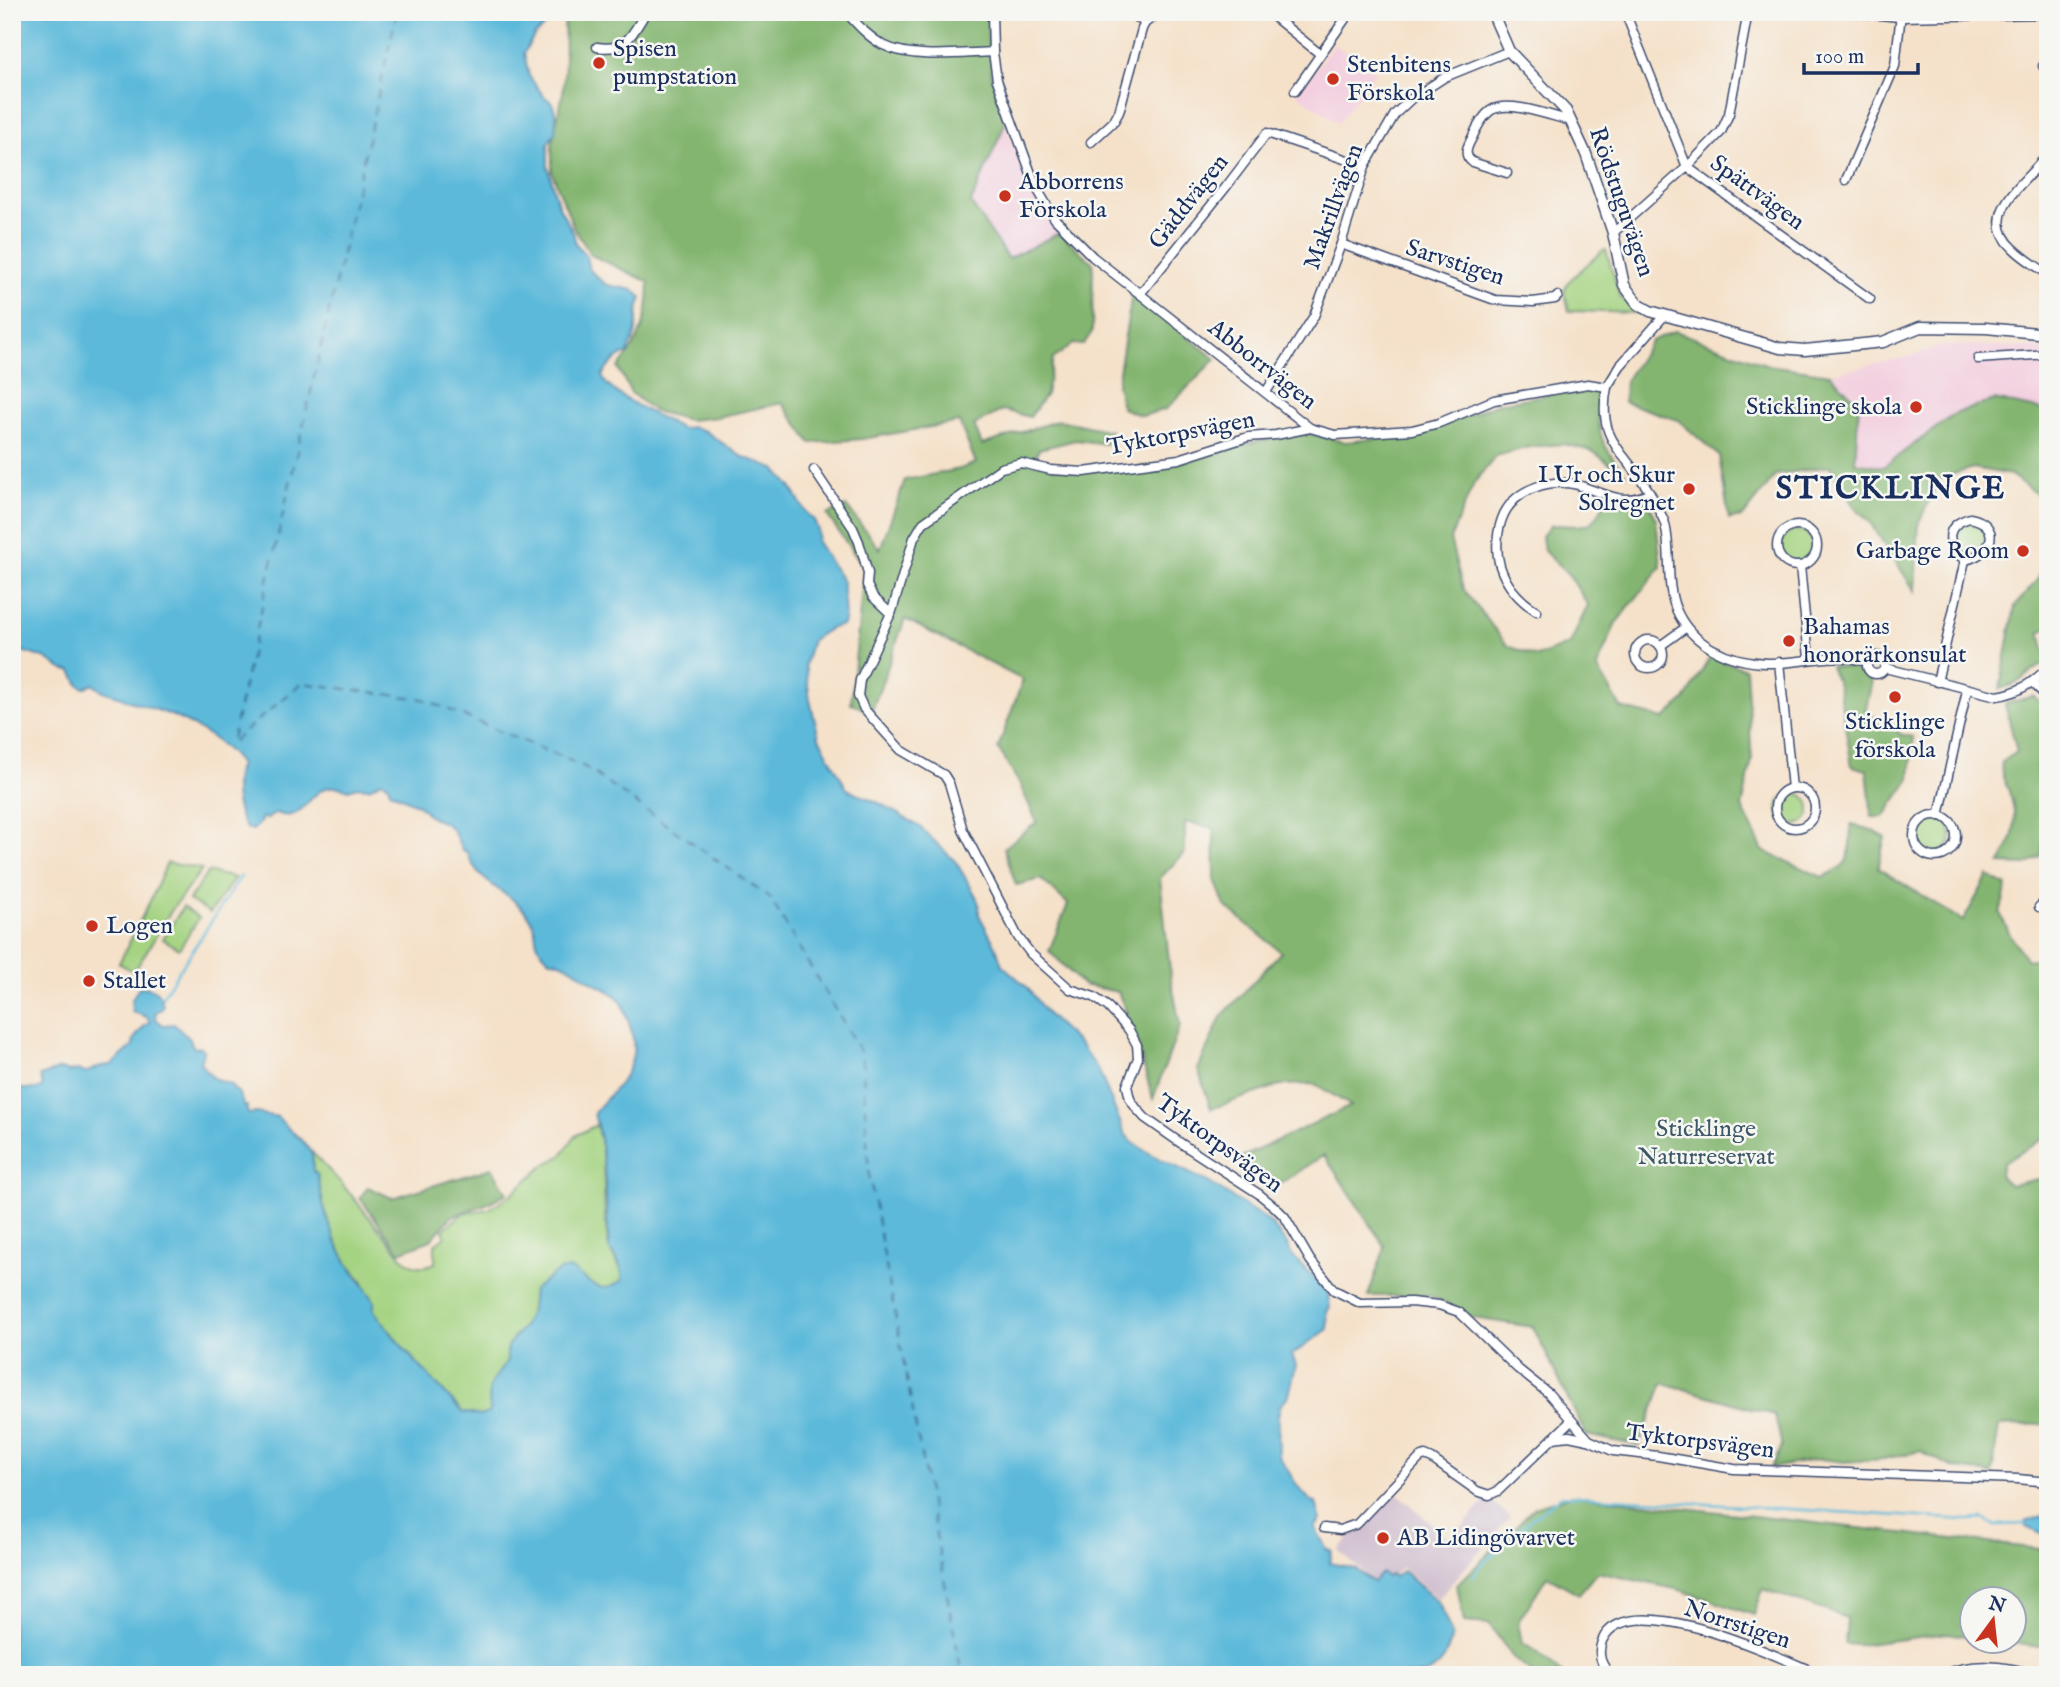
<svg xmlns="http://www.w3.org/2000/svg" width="2060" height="1687" font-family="'IM FELL English',serif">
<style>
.built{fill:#f3cfdf}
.industrial{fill:#cfbdce}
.green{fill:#a4d381;stroke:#608170;stroke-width:2}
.forest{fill:#83b56f;stroke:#4f7266;stroke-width:2}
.water{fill:#5bb9da;stroke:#3b749c;stroke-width:2}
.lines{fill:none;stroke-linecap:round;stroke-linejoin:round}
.stream{stroke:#5bb9da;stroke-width:2.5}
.ferry{stroke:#2e5883;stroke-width:2;stroke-dasharray:9 7;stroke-linecap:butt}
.minor-casing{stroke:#3c4a6e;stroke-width:11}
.tertiary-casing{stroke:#3c4a6e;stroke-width:13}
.minor{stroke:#fff;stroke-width:8}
.tertiary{stroke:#fff;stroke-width:10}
.poi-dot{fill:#c8321e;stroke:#f6f6f2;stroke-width:2.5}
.labels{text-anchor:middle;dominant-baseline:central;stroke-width:5;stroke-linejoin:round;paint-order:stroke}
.poi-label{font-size:24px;fill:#1b2f5e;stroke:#f6f6f2;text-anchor:start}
.street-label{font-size:24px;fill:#1b2f5e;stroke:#f6f6f2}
.park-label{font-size:24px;fill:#3d5867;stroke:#f6f6f2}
.district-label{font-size:32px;font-weight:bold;letter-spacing:2px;fill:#1b2f5e;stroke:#f6f6f2}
</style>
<rect width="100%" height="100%" fill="#f6f6f2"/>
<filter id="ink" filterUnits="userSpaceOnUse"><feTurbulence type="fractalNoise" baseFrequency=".0143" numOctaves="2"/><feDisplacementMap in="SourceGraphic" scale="14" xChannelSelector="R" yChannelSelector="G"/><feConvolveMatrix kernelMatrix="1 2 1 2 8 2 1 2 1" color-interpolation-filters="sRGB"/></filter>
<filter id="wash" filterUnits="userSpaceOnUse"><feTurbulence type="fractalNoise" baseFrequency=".00686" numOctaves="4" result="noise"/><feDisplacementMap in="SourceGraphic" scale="28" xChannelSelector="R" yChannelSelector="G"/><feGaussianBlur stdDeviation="1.57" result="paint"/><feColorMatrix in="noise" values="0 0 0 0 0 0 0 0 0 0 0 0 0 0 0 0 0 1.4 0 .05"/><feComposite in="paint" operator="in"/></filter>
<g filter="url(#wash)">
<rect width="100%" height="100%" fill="#f5e1c9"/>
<g class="built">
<polygon points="1334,44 1375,72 1339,123 1297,94"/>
<polygon points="1005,124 1031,188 1059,233 1008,259 971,203"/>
<polygon points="1969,345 2048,348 2048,411 1994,400 1955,414 1883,467 1855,462 1859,404 1830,374 1911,356 1941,346"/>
</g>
<polygon class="industrial" points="1392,1489 1450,1540 1488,1498 1510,1517 1438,1599 1402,1567 1394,1575 1391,1572 1387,1576 1382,1572 1373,1581 1338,1550"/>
<g class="green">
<polygon points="1606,250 1620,297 1637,313 1569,311 1564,291 1568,282 1602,251"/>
<circle cx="1970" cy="539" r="16"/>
<circle cx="1797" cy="546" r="16"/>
<circle cx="1794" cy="809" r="16"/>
<circle cx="1935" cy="836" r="17"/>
<polygon points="167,863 202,869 173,908 134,972 119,963 152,897"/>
<polygon points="208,872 235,878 210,913 189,900"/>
<polygon points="183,907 199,918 179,949 163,939"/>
<path d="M596,1125C609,1165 600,1207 609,1246C612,1260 624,1266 622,1281C604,1292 598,1290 583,1277L533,1290L531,1310L523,1327L514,1336L507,1361L489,1386L490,1412L481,1416L462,1412L405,1350L374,1311L362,1280L348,1264L335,1240L325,1212L317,1174L313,1172L312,1153L309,1149L342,1184L402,1257C412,1267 421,1269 435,1263V1244L445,1236L443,1230L463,1213L489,1209L509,1196L546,1164L561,1156L575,1136Z"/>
</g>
<g class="forest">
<path d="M564,12H988V32L992,77L1005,124L971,203L1008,259L1059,233L1093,263L1092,332L1083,345L1073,344L1053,359L1046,394L1030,417L1003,410L974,425L982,445L1059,420L1111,431L1106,444L1076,440L1039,449L1033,462L1054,468L1087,470L1171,465L1254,442L1278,437L1310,434L1346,442L1412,434L1444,425L1498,403L1588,388L1600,392C1594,433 1602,444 1626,475L1592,451L1563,444L1529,447L1496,456L1474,483L1450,539L1463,589L1508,646L1537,657L1570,644L1588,605L1569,575L1544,551L1542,536L1551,525C1582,525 1595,533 1605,498L1625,503L1648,502L1656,518L1661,567L1616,623L1597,667L1621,708L1664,719L1686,699L1710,657L1746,669L1752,760L1742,807L1763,851L1822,877C1854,865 1849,856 1851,825L1869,829L1885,837L1878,868L1963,921L1988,876L2007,886L2000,913L2009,933L2027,960L2048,957V1136L2003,1163L1999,1175L2010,1185L2048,1177V1424L1999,1426L1992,1474L1954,1468L1921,1451L1883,1459L1844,1462L1821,1459L1771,1468L1782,1447L1775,1415L1663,1383L1639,1446L1586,1435L1533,1327L1473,1318L1431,1296H1368L1385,1247L1324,1155L1274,1188L1238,1159L1351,1106L1315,1084L1280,1085L1211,1109L1198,1069L1221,1017L1281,952L1225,906L1215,880L1214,828L1185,822V852L1160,878L1171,979L1180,1025L1153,1099L1133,1028L1118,992L1083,985L1049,951L1068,904L1041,879L1016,885L1004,848L1037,822L1019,783L998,748L1023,680L905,619L871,713L851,703L864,568L827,515L846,506L880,549L905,480L960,469L976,463L959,422L862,439L811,443L782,403L717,417L689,420L654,411L631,393L618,368C641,340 649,318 649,282L591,255L574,228L552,172V143L563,93L565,63Z"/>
<polygon points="1132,294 1216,359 1166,409 1142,416 1122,408 1117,384"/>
<polygon points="1675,331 1768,365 1830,374 1859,403 1855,462 1883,467 1955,414 1994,400 2048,411 2048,525 2039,496 2011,475 1973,468 1940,478 1919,522 1915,591 1869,521 1853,505 1830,466 1776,475 1743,517 1729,519 1719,456 1678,420 1624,402 1625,381 1651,341"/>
<polygon points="2048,550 2048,628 2040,632 2047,661 2015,684 2000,689 2015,606 2038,579"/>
<polygon points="1830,666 1854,668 1872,682 1865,712 1876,718 1880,728 1885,729 1893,726 1900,734 1913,737 1910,779 1884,817 1872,817 1867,770 1852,766 1838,685"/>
<path d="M2033,696L2048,708V756L2036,766C2045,801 2048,821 2041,856L2027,865L2000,864C2016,838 2019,818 2008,789C2004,780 2000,772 2002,762L2017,752L2005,704Z"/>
<polygon points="492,1168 507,1193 486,1204 452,1216 431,1240 400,1252 360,1198 368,1187 392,1198"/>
<polygon points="1572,1495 2048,1550 2048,1646 2040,1647 2003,1642 2014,1642 2014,1600 1972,1600 1972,1637 1948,1633 1859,1645 1845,1644 1847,1618 1763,1589 1754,1615 1680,1590 1597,1572 1579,1594 1547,1576 1518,1622 1522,1643 1537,1652 1564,1675 1535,1675 1514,1659 1489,1624 1464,1622 1457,1585 1535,1507"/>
</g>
<g class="water">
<path d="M12,12H550L552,19L534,36L524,53L529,76L543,95L552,103L556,114L555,132L548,143V167L558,205L573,232L576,244L586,256L589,269L598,278L607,285L634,290L642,298C634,315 639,325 634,338C632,345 628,345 628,353C615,358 609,365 602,376C608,395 663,418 682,429L692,427L705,431L741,456L775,469L791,487L805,511L814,520L818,530L817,542L843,582C841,597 848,611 843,625L831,628L812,640L805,664L810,700L819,738L847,789L883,805L920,827L956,862L976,896L979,905V915L996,947L1002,965L1027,987L1048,1015L1081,1046L1099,1071L1125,1134L1133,1143L1154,1156L1208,1182L1269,1221L1286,1243L1292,1256L1327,1290L1330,1307L1327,1312L1328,1329L1292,1355L1296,1365L1289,1395L1281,1404L1278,1415L1279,1456L1298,1487L1309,1499L1316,1503L1321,1520L1315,1527L1327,1550L1332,1551L1330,1563L1355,1569L1373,1582L1382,1573L1387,1577L1391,1574L1394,1577L1403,1571L1439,1603L1452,1635C1448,1653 1441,1669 1422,1675H12V1089H39L43,1086L40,1076L61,1069L69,1072L78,1070L85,1073L101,1066L111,1065L133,1046L134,1039L145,1025L150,1023L147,1017L133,1012C129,1001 133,996 140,987C155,987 162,993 163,1008L155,1013L156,1019L163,1025L174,1024L189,1038L194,1048L201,1047L204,1050L200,1063L213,1078L232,1085L233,1089L238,1092L244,1106H247V1112L250,1114L256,1113L278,1117C287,1130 309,1143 312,1155C313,1160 313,1167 313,1172L317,1174L325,1212L335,1240L348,1264L374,1300V1311L405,1350L462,1412L481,1416L490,1412L489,1386L507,1361V1346L523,1327L531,1310L533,1290L560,1270L571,1269C591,1282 598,1297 622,1281C624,1268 617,1259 609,1249L605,1175L600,1138L594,1113C620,1082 645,1065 628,1020C625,1013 625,1005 620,1000C612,991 598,986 588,979C578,973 562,959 550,960C528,940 541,935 530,918C512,890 480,889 467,852L462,850L453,830L445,823L430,817L420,806L390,791L388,784L382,781L369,788L357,787L349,790C307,773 310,828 276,813L267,819L262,817L260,823L253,830L246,828C235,811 231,783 240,765C222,738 179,716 148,707C138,703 138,705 128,700C116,693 104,695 93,684L84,688L79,685L72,671L64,670L44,658L15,649L12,644Z"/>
<polygon points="2048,1514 2048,1537 2026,1527 2026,1522"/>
</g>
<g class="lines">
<g class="stream">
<polyline points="162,997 241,876"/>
<polyline points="1473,1577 1478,1568 1529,1521 1562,1495 1967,1520 1983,1519 1995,1525 2026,1524"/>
</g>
<polyline class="ferry" points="397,12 231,743 302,683 423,699 585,767 770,898 862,1055 869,1175 962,1675"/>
</g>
</g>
<g filter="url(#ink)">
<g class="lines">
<defs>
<g id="minor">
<path d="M846,12C857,24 868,37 883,45C912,60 962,53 993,52"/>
<polyline points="992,12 993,52 997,80 1036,187 1055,219 1093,257 1310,428 1335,435 1412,430 1439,423 1494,400 1588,384 1607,387 1620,366 1663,317"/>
<polyline points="1129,12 1145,23"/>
<polyline points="1268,12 1320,54"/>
<polyline points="1625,12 1687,167 1870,299"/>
<polyline points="1850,12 1900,17 2048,14"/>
<polyline points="1088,14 1089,12"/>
<path d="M597,47C627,52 632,34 646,12"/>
<polyline points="2043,66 2048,68"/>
<polyline points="1295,91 1350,12"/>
<polyline points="1091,142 1114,121 1119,112 1142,29 1145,23 1160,12"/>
<path d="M2048,154C2029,180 1976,213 2013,248C2023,258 2036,266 2048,274"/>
<path d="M1507,173L1472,162C1463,155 1467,147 1472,138C1476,129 1482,117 1490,111C1508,99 1551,116 1571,121"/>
<polyline points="1846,180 1895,66 1901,14"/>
<polyline points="1613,233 1687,167 1721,132 1729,114 1748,12"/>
<polyline points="1341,244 1495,300 1533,302 1555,299 1558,296"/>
<polyline points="1140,294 1226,187 1267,133 1365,166"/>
<polyline points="1978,359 2048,354"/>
<path d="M1607,387C1595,446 1631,454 1654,500C1657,508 1663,516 1665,524C1672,552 1665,582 1676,609C1691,645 1729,662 1767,663C1804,664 1830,651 1868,662"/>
<polyline points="1266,392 1314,316 1341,244 1365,166 1395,114 1411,99 1445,77 1509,51"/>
<polyline points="1310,428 1276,435 1248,437 1179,459 1084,472 1051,470 1021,463 1001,468 923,523 914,538 892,611 860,680 858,696 864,709 901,750 944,775 949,783 963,830 1018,937 1031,954 1070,989 1094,997 1108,1007 1129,1030 1137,1045 1138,1058 1127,1086 1130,1099 1136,1108 1145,1118 1182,1144 1259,1194 1275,1207 1285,1217 1310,1260 1334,1290 1360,1303 1411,1302 1439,1305 1459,1312 1518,1369 1548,1393 1589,1440 1613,1451 1658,1456 1734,1469 2018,1479 2048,1482"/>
<polyline points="814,470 853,528 859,542 868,573 867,585 873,597 891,614"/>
<path d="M1970,518C2002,524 1994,554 1965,560C1945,545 1944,525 1970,518Z"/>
<circle cx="1797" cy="546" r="20"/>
<polyline points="1800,566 1809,658"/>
<path d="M1537,611C1520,601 1506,585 1500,566C1495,550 1497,529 1504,514C1517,488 1551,478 1578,485C1604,493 1623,507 1650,493"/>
<circle cx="1649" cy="654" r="14"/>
<polyline points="1660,646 1685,628"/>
<circle cx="1876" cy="665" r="9"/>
<polyline points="1779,662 1792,788"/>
<path d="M1885,668L1997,696C2019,693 2032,683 2048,668"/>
<polyline points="1937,682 1965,560"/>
<polyline points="2033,683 2048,698"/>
<circle cx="1795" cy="808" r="20"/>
<circle cx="1935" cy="836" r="21"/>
<polyline points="1939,816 1967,690"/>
<polyline points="2039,907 2048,899"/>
<polyline points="1553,1438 1569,1436 1588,1440"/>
<polyline points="1324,1528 1340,1530 1357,1524 1420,1458 1425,1456 1432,1459 1477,1491 1489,1495 1498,1491 1571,1421"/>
<path d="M1611,1675C1601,1665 1597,1655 1602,1641C1626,1583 1782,1659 1821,1675"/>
<path d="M1942,1675C1975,1661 2005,1666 2039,1675"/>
</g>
<polyline id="tertiary" points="1492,12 1509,51 1566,111 1586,154 1613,233 1624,285 1638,304 1650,311 1780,348 1805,350 1883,342 1920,327 1986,328 2048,334"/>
</defs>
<use href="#minor" class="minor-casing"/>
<use href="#tertiary" class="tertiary-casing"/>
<use href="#minor" class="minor"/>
<use href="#tertiary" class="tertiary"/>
</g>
</g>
<g class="poi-dot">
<circle cx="599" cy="63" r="7"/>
<circle cx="1333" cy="79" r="7"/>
<circle cx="1005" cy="196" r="7"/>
<circle cx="1916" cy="407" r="7"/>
<circle cx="1689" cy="489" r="7"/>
<circle cx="2023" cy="551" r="7"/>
<circle cx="1789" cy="641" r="7"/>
<circle cx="1895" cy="697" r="7"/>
<circle cx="92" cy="926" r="7"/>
<circle cx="89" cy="981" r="7"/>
<circle cx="1383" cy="1538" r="7"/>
</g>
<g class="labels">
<g class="poi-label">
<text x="613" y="49">Spisen<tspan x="613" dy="28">pumpstation</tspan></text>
<text x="1347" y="65">Stenbitens<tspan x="1347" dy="28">Förskola</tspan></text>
<text x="1019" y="182">Abborrens<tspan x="1019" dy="28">Förskola</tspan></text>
<text x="1902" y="407" text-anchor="end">Sticklinge skola</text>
<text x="1675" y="475" text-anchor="end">I Ur och Skur<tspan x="1675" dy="28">Solregnet</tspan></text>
<text x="2009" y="551" text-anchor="end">Garbage Room</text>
<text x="1803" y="627">Bahamas<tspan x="1803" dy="28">honorärkonsulat</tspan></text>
<text x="1895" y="722" text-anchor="middle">Sticklinge<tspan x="1895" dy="28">förskola</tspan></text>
<text x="106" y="926">Logen</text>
<text x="103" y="981">Stallet</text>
<text x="1397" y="1538">AB Lidingövarvet</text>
</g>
<g class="street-label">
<text transform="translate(1757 193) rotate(36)">Spättvägen</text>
<text transform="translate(1189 202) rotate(-52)">Gäddvägen</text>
<text transform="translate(1621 202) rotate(71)">Rödstuguvägen</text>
<text transform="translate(1334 207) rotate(-70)">Makrillvägen</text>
<text transform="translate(1455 263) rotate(18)">Sarvstigen</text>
<text transform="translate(1262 365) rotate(38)">Abborrvägen</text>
<text transform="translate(1181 434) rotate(-11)">Tyktorpsvägen</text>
<text transform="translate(1219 1144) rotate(36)">Tyktorpsvägen</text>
<text transform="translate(1700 1442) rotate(7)">Tyktorpsvägen</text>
<text transform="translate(1737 1625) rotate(18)">Norrstigen</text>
</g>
<g class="park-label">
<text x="1706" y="1129">Sticklinge<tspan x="1706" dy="28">Naturreservat</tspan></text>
</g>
<g class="district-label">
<text x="1891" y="489">STICKLINGE</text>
</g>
</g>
<rect width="2060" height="1687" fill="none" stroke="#f6f6f2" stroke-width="42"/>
<g transform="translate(1993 1620) rotate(15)"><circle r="33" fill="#f6f6f2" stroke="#9ea6b7" stroke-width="2"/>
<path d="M0-5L12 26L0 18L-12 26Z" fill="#c8321e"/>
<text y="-10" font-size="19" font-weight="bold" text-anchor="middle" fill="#1b2f5e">N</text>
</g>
<path d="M1804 63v10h114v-10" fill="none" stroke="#1b2f5e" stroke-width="3.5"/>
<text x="1815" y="63" font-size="21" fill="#1b2f5e" stroke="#f6f6f2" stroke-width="5" paint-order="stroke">100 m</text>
</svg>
